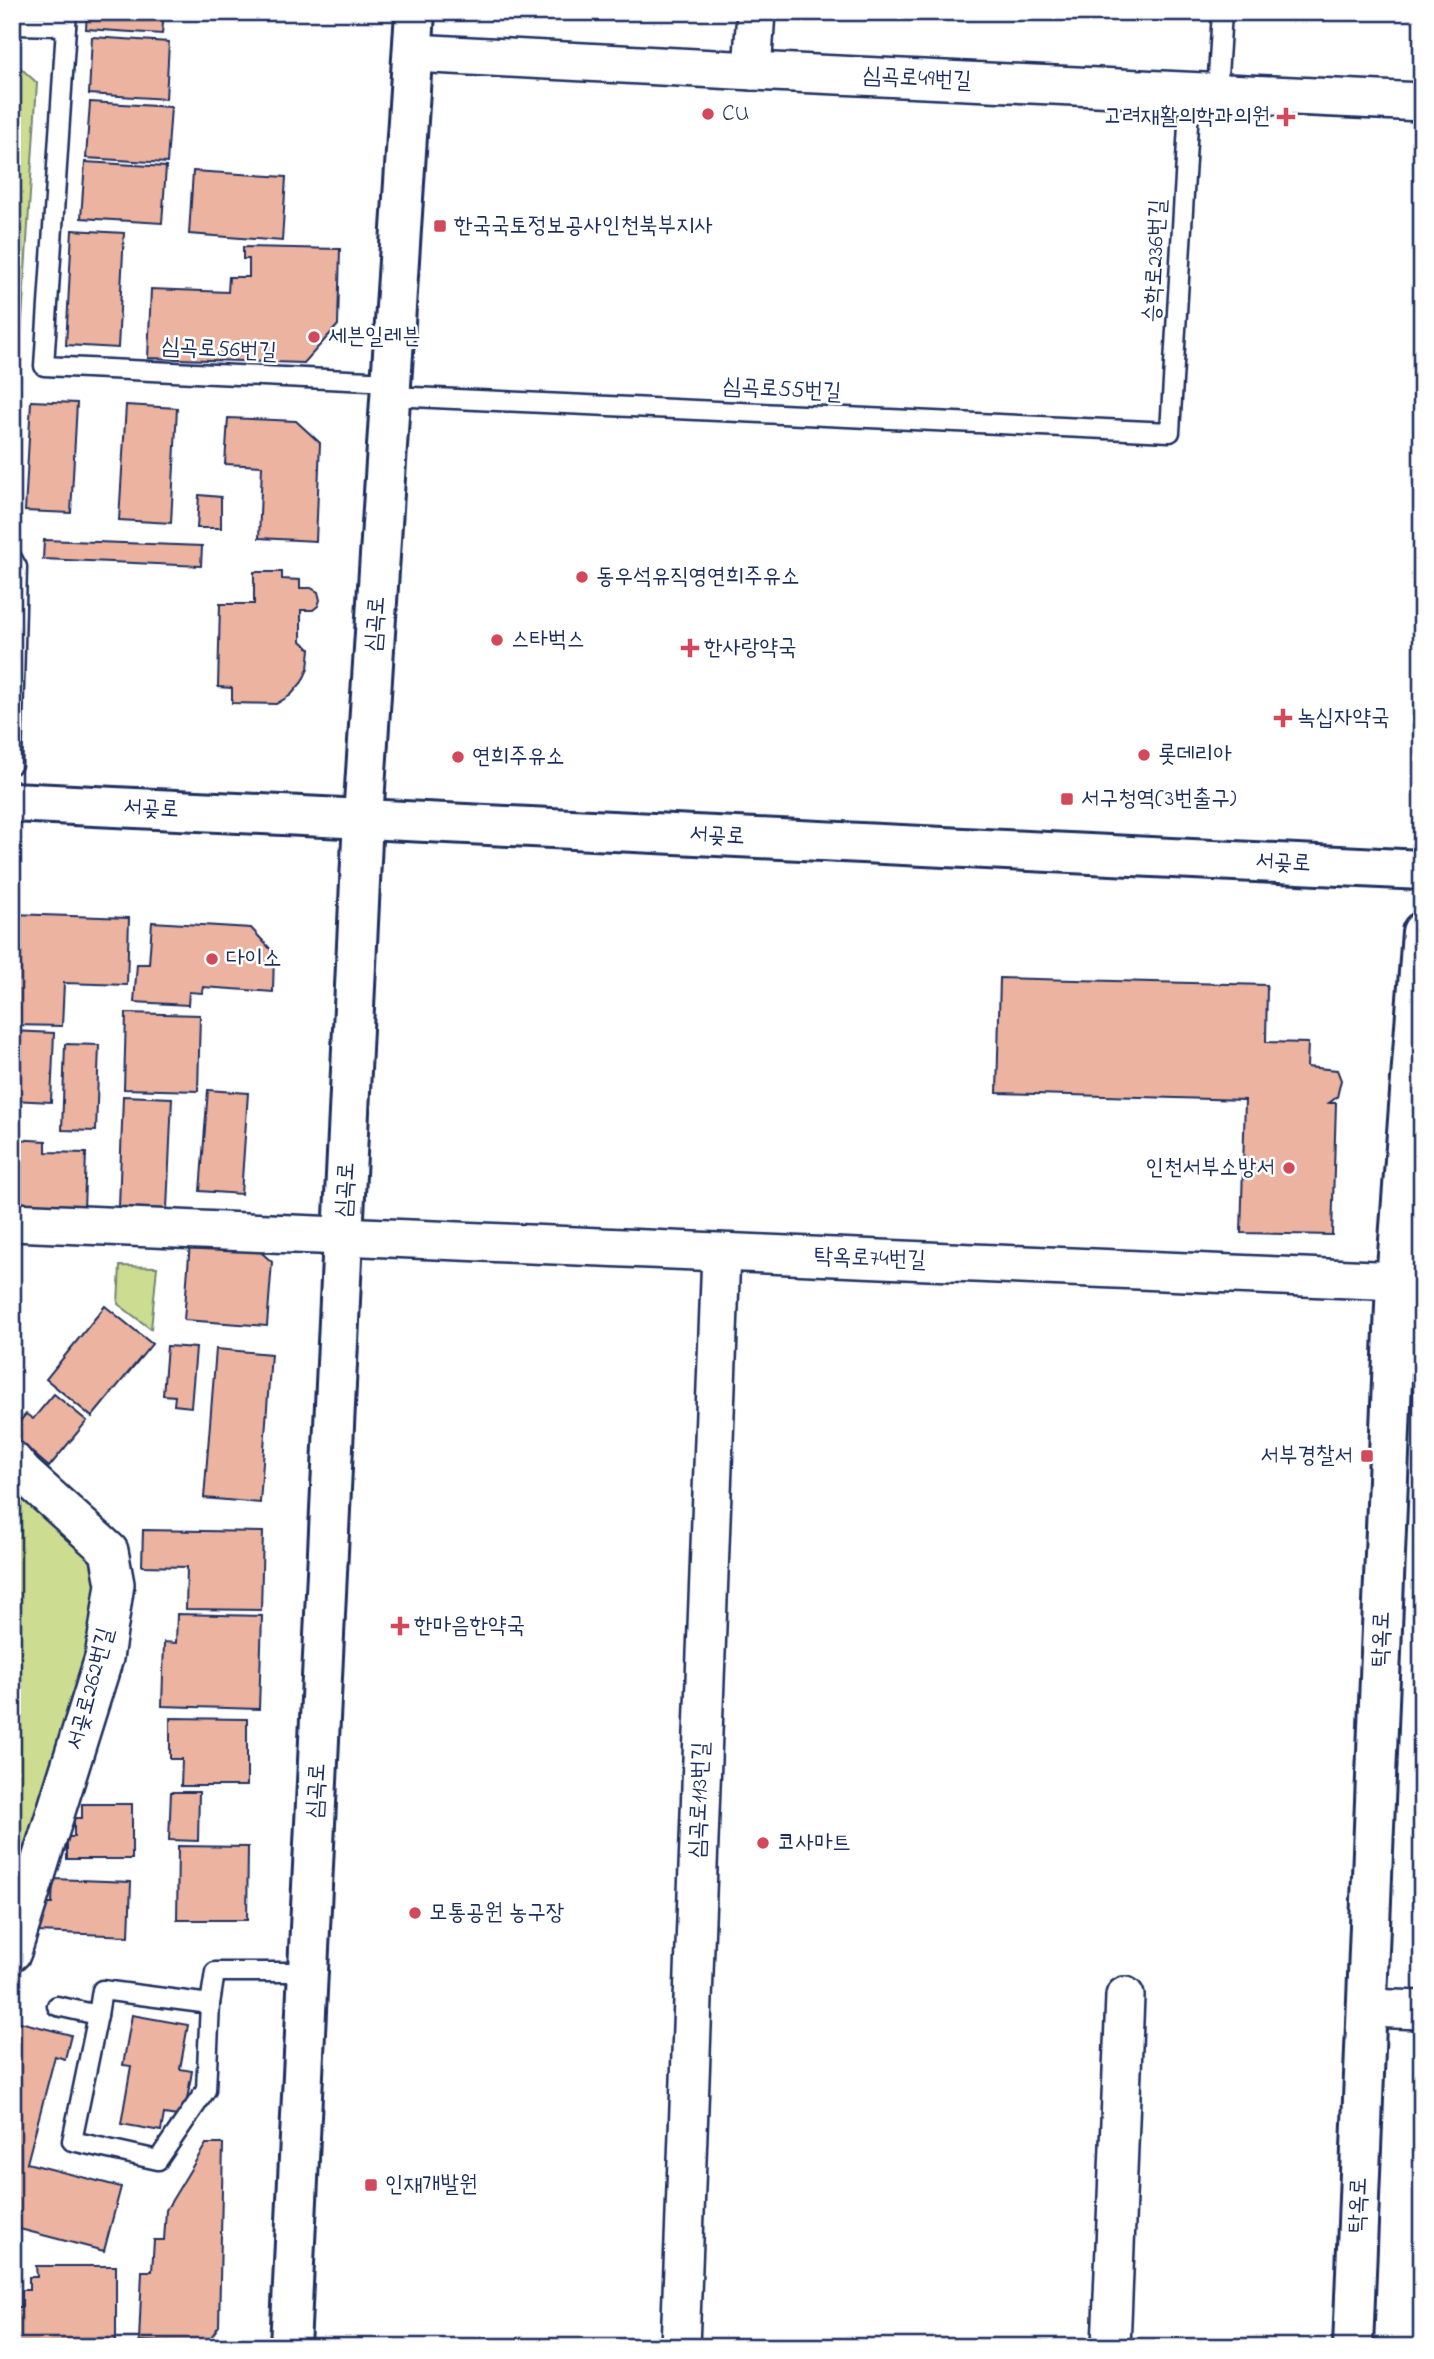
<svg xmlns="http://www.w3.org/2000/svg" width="1434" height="2359" font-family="'Indie Flower','Poor Story',sans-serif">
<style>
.green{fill:#ccdc90;stroke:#748677;stroke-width:2}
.building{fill:#ebb3a0;stroke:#1b2f5e;stroke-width:2}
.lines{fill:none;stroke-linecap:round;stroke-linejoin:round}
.lane-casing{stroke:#1b2f5e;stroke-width:23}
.street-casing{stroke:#1b2f5e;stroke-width:42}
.secondary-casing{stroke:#1b2f5e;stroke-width:44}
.lane{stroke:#fff;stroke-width:18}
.street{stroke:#fff;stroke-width:37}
.secondary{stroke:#fff;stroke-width:38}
.poi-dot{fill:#d1495b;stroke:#fff;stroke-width:2.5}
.labels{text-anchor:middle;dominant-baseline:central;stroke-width:5;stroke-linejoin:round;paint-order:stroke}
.street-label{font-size:23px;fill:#1b2f5e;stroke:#fff}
.poi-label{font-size:23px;fill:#1b2f5e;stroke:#fff;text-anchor:start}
</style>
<rect width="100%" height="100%" fill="#fff"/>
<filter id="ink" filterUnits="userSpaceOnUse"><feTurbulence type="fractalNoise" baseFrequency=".0143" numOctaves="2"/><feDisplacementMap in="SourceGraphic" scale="14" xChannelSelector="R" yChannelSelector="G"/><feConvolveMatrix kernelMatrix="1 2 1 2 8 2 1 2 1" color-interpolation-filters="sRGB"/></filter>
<g filter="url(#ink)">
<g class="green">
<polygon points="12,60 37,83 21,336 12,345"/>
<polygon points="120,1266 157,1267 151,1329 118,1304"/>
<polygon points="12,1474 103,1575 100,1625 12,1904"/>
</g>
<g class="building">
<polygon points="87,12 164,12 162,34 86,29"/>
<polygon points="92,37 169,42 166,99 89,94"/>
<polygon points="90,102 171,107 167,163 86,158"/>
<polygon points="85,162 166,167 162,223 81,218"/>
<polygon points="193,171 286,177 282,241 189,234"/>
<polygon points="72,230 124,233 118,348 66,345"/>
<polygon points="243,247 340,249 338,325 304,363 148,358 151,289 228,292 229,277 249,277 249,259 243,259"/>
<polygon points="31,401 77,403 71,513 25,511"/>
<polygon points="126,405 177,408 171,523 119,520"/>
<polygon points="228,418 296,421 320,443 316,541 259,538 262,466 225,464"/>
<polygon points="199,495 221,497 221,528 197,528"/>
<polygon points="44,540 202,546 201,566 43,559"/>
<polygon points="254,572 282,572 282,579 300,580 300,588 311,588 318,592 320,600 318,606 313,610 301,610 301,641 310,649 308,669 302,682 291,695 276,704 232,703 232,688 218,687 220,604 254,604"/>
<polygon points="12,914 129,918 127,985 64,983 62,1026 12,1025"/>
<polygon points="152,922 251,928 274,953 273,992 203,987 202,993 189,992 188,1005 134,1002 137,964 149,964"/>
<polygon points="1000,978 1267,985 1266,1042 1308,1043 1307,1067 1337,1070 1341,1080 1337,1097 1329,1103 1336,1103 1332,1235 1241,1233 1245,1100 997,1093"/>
<polygon points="126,1013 200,1015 198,1091 124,1089"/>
<polygon points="12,1031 54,1033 51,1102 12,1100"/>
<polygon points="65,1044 99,1045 96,1131 62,1130"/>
<polygon points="208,1090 248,1093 241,1194 200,1191"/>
<polygon points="123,1096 172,1098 167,1209 119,1207"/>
<polygon points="12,1139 46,1141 46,1152 86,1153 84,1210 12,1207"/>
<polygon points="190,1242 255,1247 272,1262 267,1326 184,1320"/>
<polygon points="105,1306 152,1344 92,1417 46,1379"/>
<polygon points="167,1346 196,1348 191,1407 174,1405 175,1396 163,1395"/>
<polygon points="216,1349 271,1354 260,1503 204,1498"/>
<polygon points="54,1394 87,1421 49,1467 12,1435 12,1430 26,1414 33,1419"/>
<polygon points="143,1530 263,1532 261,1610 186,1609 187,1567 142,1566"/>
<polygon points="177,1614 262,1616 259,1709 162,1706 164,1642 176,1643"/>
<polygon points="170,1718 247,1719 247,1786 181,1786 182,1759 170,1759"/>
<polygon points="171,1792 199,1792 198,1841 169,1840"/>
<polygon points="82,1804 132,1804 132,1859 67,1859 67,1837 74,1837 74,1818 82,1818"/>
<polygon points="178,1846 248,1847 247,1920 177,1920"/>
<polygon points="53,1879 131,1882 129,1936 39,1932 40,1904 52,1904"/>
<polygon points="132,2015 188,2025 180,2069 192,2071 184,2117 164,2114 161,2131 121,2124 131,2066 123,2065"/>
<polygon points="12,2020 71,2035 65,2059 55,2056 27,2163 121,2187 104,2251 12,2227"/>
<polygon points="206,2144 223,2144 219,2326 206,2344 139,2341 142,2271 152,2271 154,2240 164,2240 166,2210"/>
<polygon points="36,2266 116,2266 116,2346 12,2347 12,2307 22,2307 22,2290 29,2290 29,2277 37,2277"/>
</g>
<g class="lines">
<defs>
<g id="lane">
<polyline points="67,12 44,366 391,382"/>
<polyline points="12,25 66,26"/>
<polyline points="1217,92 1222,12"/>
<polyline points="391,396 1170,432 1190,91"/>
<polyline points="12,558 17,567 12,764"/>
<polyline points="57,2006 98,2015 102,1990 210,2004 215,1972 308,1972"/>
<polyline points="98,2015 72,2141 158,2160 206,2090 210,2004"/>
</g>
<g id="street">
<polyline points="413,53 773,72 1422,102"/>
<polyline points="752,71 756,12"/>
<polyline points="12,1222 1422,1282"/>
<polyline points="12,1460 24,1474 109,1551 115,1584 104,1658 12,1952"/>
<polyline points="1367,2008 1422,2010"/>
<polyline points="680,2347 721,1253"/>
<polyline points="1111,2347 1125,1996"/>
</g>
<g id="secondary">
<polyline points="12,802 1422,870"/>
<polyline points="290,2347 363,819 415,12"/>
<polyline points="1353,2347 1396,1281 1422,932"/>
</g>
</defs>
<use href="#lane" class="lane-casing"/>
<use href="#street" class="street-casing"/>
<use href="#secondary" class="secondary-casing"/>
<use href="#lane" class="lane"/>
<use href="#street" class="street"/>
<use href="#secondary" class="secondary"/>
</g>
</g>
<g class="poi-dot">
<circle cx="708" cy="114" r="7"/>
<path d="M1282.5 106.5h7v7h7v7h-7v7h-7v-7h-7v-7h7z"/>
<rect x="433" y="219" width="14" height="14" rx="3.5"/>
<circle cx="314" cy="337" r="7"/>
<circle cx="582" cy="577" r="7"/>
<circle cx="497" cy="640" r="7"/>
<path d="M686.5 637.5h7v7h7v7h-7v7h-7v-7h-7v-7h7z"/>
<path d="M1279.5 707.5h7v7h7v7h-7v7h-7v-7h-7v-7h7z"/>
<circle cx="1144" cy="755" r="7"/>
<circle cx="458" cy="757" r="7"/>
<rect x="1060" y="792" width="14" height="14" rx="3.5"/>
<circle cx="212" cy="959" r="7"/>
<circle cx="1289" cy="1168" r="7"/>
<rect x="1360" y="1449" width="14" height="14" rx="3.5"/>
<path d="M396.5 1615.5h7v7h7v7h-7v7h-7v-7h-7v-7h7z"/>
<circle cx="763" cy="1843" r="7"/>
<circle cx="415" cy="1913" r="7"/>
<rect x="364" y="2178" width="14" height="14" rx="3.5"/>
</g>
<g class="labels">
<g class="street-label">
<text transform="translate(917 79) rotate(3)">심곡로49번길</text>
<text transform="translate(1156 261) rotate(-87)">승학로236번길</text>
<text transform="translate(219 350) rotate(3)">심곡로56번길</text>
<text transform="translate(782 390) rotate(3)">심곡로55번길</text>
<text transform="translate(376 624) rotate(-86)">심곡로</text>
<text transform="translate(151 809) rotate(3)">서곶로</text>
<text transform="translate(717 836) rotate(3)">서곶로</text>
<text transform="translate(1283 863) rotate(3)">서곶로</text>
<text transform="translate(346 1190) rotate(-87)">심곡로</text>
<text transform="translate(870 1259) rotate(2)">탁옥로74번길</text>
<text transform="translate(1382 1639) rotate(-88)">탁옥로</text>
<text transform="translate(91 1689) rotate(-75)">서곶로262번길</text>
<text transform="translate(317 1791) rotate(-87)">심곡로</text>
<text transform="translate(700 1800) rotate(-88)">심곡로113번길</text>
<text transform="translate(1359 2205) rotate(-88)">탁옥로</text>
</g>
<g class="poi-label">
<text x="722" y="114">CU</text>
<text x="1270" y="117" text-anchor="end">고려재활의학과의원</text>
<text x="454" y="226">한국국토정보공사인천북부지사</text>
<text x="328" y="337">세븐일레븐</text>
<text x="596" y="577">동우석유직영연희주유소</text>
<text x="511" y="640">스타벅스</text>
<text x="704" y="648">한사랑약국</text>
<text x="1297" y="718">녹십자약국</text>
<text x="1158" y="755">롯데리아</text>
<text x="472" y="757">연희주유소</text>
<text x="1081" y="799">서구청역(3번출구)</text>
<text x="226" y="959">다이소</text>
<text x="1275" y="1168" text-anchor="end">인천서부소방서</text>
<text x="1353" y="1456" text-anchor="end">서부경찰서</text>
<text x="414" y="1626">한마음한약국</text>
<text x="777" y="1843">코사마트</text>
<text x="429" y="1913">모통공원 농구장</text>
<text x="385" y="2185">인재개발원</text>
</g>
</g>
<rect width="1434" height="2359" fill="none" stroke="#fff" stroke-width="42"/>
<rect x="21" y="21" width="1392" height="2317" fill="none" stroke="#1b2f5e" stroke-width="2.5" filter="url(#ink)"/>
</svg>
